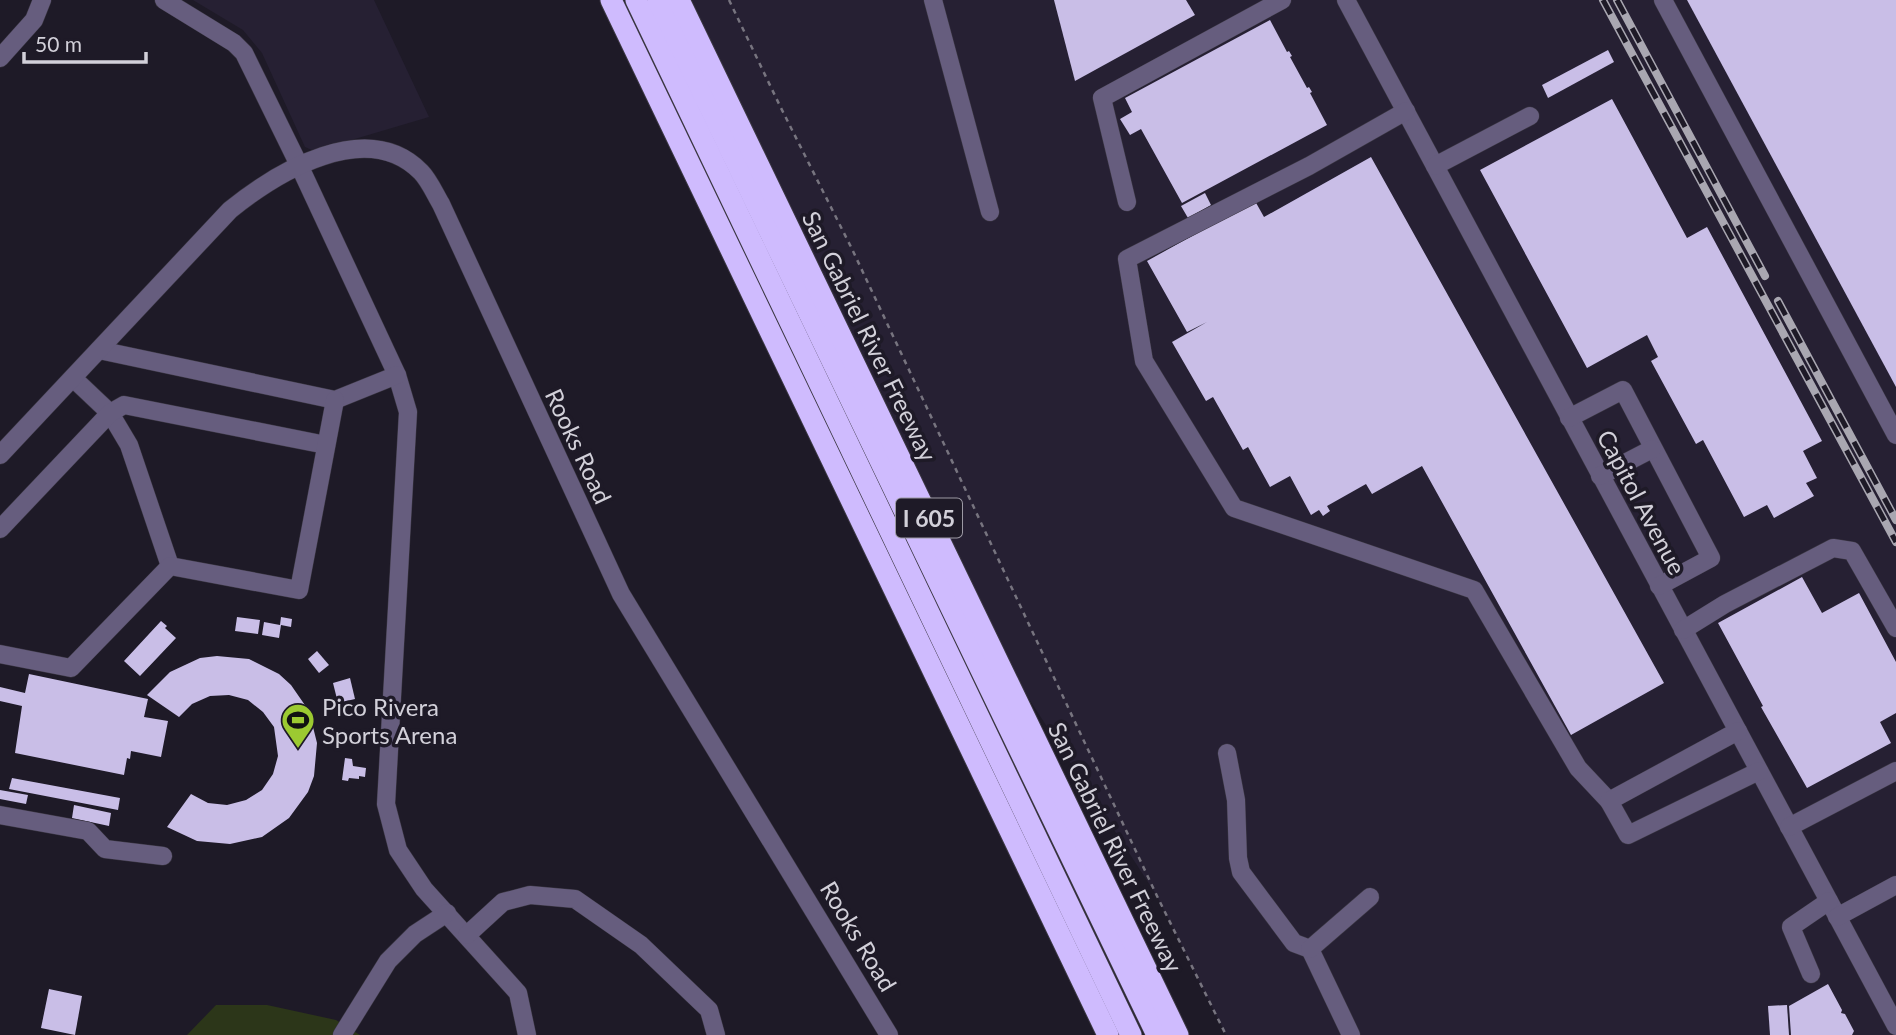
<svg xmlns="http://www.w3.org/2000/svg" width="1896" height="1035" font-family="Lato,sans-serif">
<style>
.built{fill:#262033}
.green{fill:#2c3619}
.building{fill:#c9bee7}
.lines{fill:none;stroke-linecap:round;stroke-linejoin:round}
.minor-casing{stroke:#3b3743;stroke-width:19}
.highway-casing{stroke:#3b3743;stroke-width:23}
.path{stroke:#77747f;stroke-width:2.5;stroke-dasharray:5 5;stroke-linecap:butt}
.minor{stroke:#665d7e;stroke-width:18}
.highway{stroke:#cfbbfe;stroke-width:21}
.rail-casing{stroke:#a9a7b1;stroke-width:8}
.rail{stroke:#1e1a27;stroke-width:5;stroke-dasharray:16;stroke-linecap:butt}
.labels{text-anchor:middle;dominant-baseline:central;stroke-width:7;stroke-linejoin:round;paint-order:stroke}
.shield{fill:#1e1a27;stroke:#9c99a4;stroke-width:2}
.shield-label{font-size:23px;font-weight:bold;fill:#d2d0d9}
.street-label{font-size:24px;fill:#d2d0d9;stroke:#1e1a27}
.poi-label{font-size:24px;fill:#d2d0d9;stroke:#1e1a27;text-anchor:start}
</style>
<rect width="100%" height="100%" fill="#1e1a27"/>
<g class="built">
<polygon points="193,0 374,0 429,117 321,149 312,150 305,147 262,53 243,30"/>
<polygon points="667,0 1896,0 1896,1035 1226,1035 1157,896 992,642"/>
</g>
<polygon class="green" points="216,1005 267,1005 336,1020 360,1035 187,1035"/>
<g class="building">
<polygon points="1054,0 1186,0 1195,15 1075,81"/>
<polygon points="1687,0 1896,0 1896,387"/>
<polygon points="1270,20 1287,52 1289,51 1292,56 1290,57 1307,88 1309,87 1312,92 1310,93 1327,125 1182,203 1141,129 1130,135 1120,119 1132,112 1125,98"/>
<polygon points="1608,50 1614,62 1548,98 1542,85"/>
<polygon points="1612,99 1687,238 1707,227 1822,441 1803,451 1817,478 1806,483 1814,496 1774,518 1767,505 1744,517 1703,440 1696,444 1651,361 1658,357 1647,335 1587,368 1480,170"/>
<polygon points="1371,157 1664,683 1571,735 1422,466 1372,494 1366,484 1327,506 1330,511 1323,516 1319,510 1311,515 1290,476 1270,487 1248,447 1243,450 1213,397 1206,401 1172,342 1207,322 1187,332 1147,261 1255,201 1264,217"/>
<polygon points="1205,193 1211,205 1188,218 1181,206"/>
<polygon points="1802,577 1822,613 1859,593 1896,662 1896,713 1880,722 1891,743 1807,788 1761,707 1763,706 1718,623"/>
<polygon points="237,617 260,620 258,634 235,631"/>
<polygon points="281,617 292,619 291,627 281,625 279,638 262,635 264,622 280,625"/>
<polygon points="161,621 167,626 165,628 176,638 140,676 124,661"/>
<polygon points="317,651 329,665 319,673 308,659"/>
<polygon points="217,656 249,659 279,674 291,685 309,711 317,743 314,776 308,792 289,818 262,837 230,844 197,841 167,827 191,794 208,803 227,805 246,800 262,790 273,774 278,756 274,727 263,712 248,700 229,695 210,696 192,704 179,717 147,695 170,672 200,658"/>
<polygon points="29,674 148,699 144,717 168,721 161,757 131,751 130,759 127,758 124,775 15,753 22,706 0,701 0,687 25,693"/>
<polygon points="350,678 355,699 338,703 333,683"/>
<polygon points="345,758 352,759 353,766 366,768 365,777 359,776 359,779 349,778 348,781 342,780"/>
<polygon points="12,778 120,798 118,810 9,789"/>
<polygon points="0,790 28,795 26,804 0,799"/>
<polygon points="74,805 111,813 109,826 72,818"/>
<polygon points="1828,984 1842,1010 1841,1013 1845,1014 1854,1031 1852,1035 1791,1035 1789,1006"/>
<polygon points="49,989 82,996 75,1035 41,1028"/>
<polygon points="1787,1005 1789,1035 1770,1035 1768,1006"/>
</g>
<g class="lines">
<defs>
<g id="minor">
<polyline points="164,0 234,43 244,53 299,165 397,375 408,412 386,804 398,850 424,889 518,993 527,1035"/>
<polyline points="933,0 990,212"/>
<polyline points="1346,0 1896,1026"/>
<polyline points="1663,0 1896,435"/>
<polyline points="0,58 34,20 42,0"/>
<polyline points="1406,111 1309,166 1127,259 1144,361 1234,508 1474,590 1578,768 1609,801"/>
<polyline points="1435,166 1530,116"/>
<polyline points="1127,202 1102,98 1282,0"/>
<polyline points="99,350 335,400 397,375"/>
<polyline points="73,378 110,413 129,445 170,566"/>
<polyline points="1569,418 1623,390 1711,558 1659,586"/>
<path d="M0,455L230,210C277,172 367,117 421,172C429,180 435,194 441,204L621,594L889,1035"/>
<polyline points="1600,476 1652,449"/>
<polyline points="0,529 110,413 124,405 326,445"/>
<polyline points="1683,630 1725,604 1833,548 1852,551 1896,628"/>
<polyline points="0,654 71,668 170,566 299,590 335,400"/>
<polyline points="1738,731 1609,801 1628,835 1759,771"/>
<polyline points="1227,753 1236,800 1238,858 1241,872 1294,943 1310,949"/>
<polyline points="0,815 88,831 105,849 163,856"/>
<polyline points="1789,827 1896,771"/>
<polyline points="1837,917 1896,885"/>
<polyline points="467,935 503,902 530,895 575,899 641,945 709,1010 716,1035"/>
<polyline points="1310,949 1351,1035"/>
<polyline points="1310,949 1370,897"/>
<polyline points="1811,974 1791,927 1829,901"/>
<polyline points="342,1035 388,961 415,934 447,913"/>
</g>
<g id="highway">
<polyline points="611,0 1108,1035"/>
<polyline points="636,0 1131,1035"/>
<polyline points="658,0 1157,1035"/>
<polyline points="679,0 1178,1035"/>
</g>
</defs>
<use href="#minor" class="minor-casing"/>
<use href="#highway" class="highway-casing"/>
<polyline class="path" points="729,0 780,106 852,249 1157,896 1226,1035"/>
<use href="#minor" class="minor"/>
<use href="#highway" class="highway"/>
<defs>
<g id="rail">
<polyline points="1603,0 1896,542"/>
<polyline points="1617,0 1765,276"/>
<polyline points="1778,301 1896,520"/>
</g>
</defs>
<use href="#rail" class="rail-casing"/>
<use href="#rail" class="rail"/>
</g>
<defs>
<symbol id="stadium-pin" viewBox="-11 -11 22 30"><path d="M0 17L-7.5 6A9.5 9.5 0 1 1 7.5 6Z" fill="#9cca31" stroke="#1e1a27"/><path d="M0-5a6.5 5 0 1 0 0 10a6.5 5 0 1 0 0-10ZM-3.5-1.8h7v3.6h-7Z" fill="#111"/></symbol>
</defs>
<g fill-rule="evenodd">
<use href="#stadium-pin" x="279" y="701" width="38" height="52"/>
</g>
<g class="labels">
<rect class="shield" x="896" y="498.5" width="66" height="39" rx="5"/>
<g class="shield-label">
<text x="929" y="518">I 605</text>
</g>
<g class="street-label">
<text transform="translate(870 336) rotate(64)">San Gabriel River Freeway</text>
<text transform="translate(579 446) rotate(65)">Rooks Road</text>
<text transform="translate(1642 502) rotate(62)">Capitol Avenue</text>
<text transform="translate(1116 847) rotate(64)">San Gabriel River Freeway</text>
<text transform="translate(859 936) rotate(59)">Rooks Road</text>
</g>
<g class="poi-label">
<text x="322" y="706">Pico Rivera<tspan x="322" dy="28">Sports Arena</tspan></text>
</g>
</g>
<path d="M24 52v10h122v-10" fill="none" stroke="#d2d0d9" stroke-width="3.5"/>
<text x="35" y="52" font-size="21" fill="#d2d0d9" stroke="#1e1a27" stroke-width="5" paint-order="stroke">50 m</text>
</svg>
